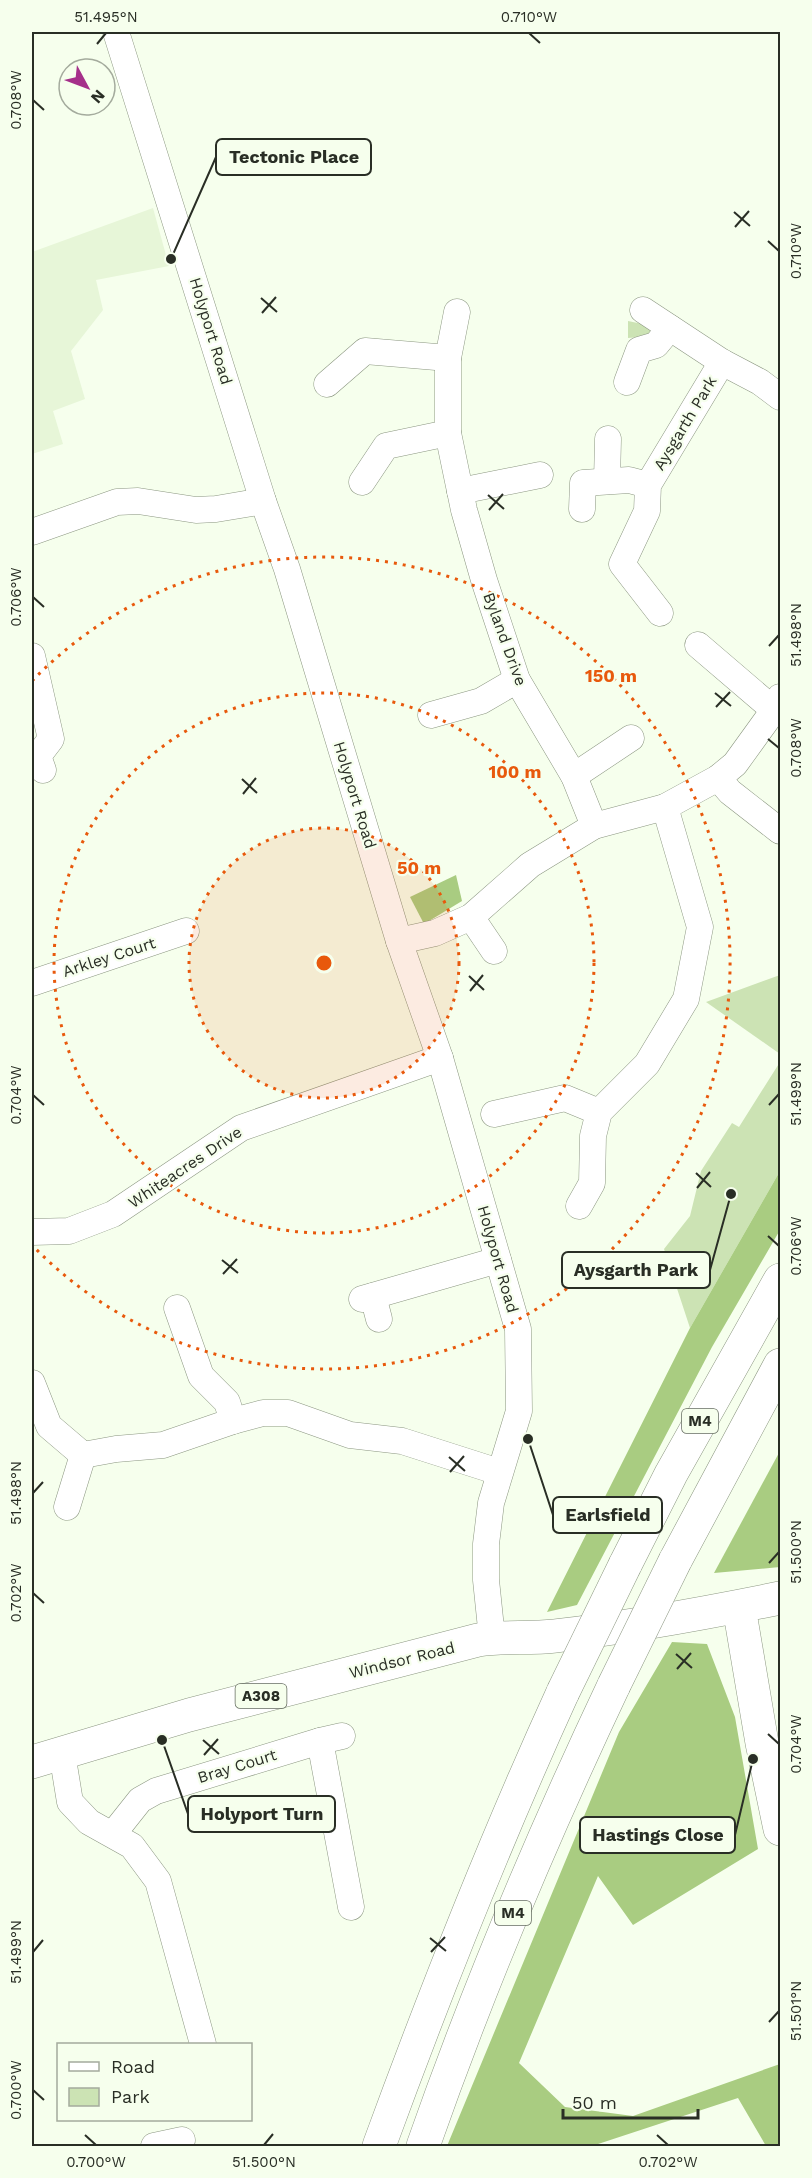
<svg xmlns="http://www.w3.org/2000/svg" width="812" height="2178" font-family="'Work Sans',sans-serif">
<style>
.built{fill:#e7f6d8}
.green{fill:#cce3b4}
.forest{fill:#a9cc81}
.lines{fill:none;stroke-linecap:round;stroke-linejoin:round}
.minor-casing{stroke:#8c9782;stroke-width:27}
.major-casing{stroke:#8c9782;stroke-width:34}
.highway-casing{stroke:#8c9782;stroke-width:34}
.minor{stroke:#fff;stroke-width:26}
.major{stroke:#fff;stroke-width:33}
.highway{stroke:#fff;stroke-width:33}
.highway-bridge-casing{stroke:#8c9782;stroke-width:34;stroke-linecap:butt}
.highway-bridge{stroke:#fff;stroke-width:33}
.ticks{fill:none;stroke:#292e25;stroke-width:2}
.ring{fill:none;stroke:#e8590c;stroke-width:3;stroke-dasharray:3 6}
.labels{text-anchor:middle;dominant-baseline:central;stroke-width:4.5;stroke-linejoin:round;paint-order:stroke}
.shield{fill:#f6ffed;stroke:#666d61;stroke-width:1.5}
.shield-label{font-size:15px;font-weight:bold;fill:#292e25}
.street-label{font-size:16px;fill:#292e25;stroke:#f6ffed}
.centre{fill:#e8590c;stroke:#f6ffed;stroke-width:3}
.ring-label{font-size:18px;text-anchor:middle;font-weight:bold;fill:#e8590c;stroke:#f6ffed;stroke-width:4.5;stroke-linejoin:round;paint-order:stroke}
.leader{fill:none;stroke:#292e25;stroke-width:2}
.callout-dot{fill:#292e25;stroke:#f6ffed;stroke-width:2}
.callout{fill:#f6ffed;stroke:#292e25;stroke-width:2}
.callout-label{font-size:18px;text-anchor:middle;font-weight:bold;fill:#292e25}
.neatline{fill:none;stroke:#292e25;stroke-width:2}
.ticks-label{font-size:15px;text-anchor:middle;fill:#292e25}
</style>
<rect width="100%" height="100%" fill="#f6ffed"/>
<polygon class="built" points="153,208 169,266 96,280 103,310 71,351 85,399 53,411 63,444 32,454 32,252"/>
<g class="green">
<polygon points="628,321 657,327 653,336 628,338"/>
<polygon points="780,975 780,1054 706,1002"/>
<polygon points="780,1062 780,1171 690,1328 664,1249 690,1216 701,1171 732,1123 739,1127"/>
</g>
<g class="forest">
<polygon points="456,875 462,901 424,924 410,897"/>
<polygon points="780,1171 780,1230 712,1347 577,1605 547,1612 690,1328"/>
<polygon points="780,1451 780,1567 714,1573"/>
<polygon points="672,1642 707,1644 735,1717 758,1849 633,1925 598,1876 519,2063 565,2107 633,2116 780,2064 780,2146 766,2146 738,2098 592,2146 447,2146 619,1732"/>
</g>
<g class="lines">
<defs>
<g id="minor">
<polyline points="116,32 263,501 287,569 399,941 440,1058 518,1329 519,1411 491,1503 486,1544 486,1580 492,1638"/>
<polyline points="643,310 722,362 760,382 780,397"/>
<polyline points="457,312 448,358 448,433 464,510 484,580 517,680 574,776 594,826"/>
<polyline points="627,382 639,350 656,345 670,328"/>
<polyline points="327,384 365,351 448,358"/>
<polyline points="607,481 608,439"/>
<polyline points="362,482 386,446 448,433"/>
<polyline points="460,491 540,475"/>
<polyline points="582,509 583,483 629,480 648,485"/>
<polyline points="32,532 117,502 138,501 196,510 216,509 263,501"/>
<polyline points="660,613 622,564 647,511 648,485 722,362"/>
<polyline points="698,645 774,710"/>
<polyline points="32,656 51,739 38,756 43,770"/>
<polyline points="431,715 481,701 517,680"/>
<polyline points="574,776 631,738"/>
<polyline points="718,778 730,792 780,831"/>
<polyline points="471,917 494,951"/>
<polyline points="399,941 435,933 471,917 530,865 594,826 665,807 718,778 735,764 774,710 780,697"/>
<polyline points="32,983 186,931"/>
<polyline points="494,1114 565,1098 599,1112"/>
<polyline points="579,1206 592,1183 593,1136 599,1112 647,1064 686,999 700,927 665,807"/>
<polyline points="32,1232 69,1231 113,1214 241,1128 440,1058"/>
<polyline points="373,1296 379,1319"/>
<polyline points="362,1299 498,1260"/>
<polyline points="177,1308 201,1376 227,1402 233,1421"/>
<polyline points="32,1383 49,1426 83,1455 67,1507"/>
<polyline points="83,1455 116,1449 163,1445 233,1421 263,1413 288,1413 350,1435 402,1441 499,1472"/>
<polyline points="320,1741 351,1907"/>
<polyline points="62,1753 70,1802 89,1822 132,1846 158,1881 203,2044"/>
<polyline points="113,1834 140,1800 156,1791 320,1741 342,1736"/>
<polyline points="154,2146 182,2140"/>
</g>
<g id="major">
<polyline points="739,1607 762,1743 780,1829"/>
<path d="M32,1762L189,1715L478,1640C503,1636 529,1639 555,1636C630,1627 706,1613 780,1598"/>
</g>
<g id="highway">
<polyline points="675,1561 780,1365"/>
<polyline points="625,1565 671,1474 780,1280"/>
<path d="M379,2146C435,1993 495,1841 563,1692"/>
<path d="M423,2146C478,1989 543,1835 614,1685"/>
</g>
</defs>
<use href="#minor" class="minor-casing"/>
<use href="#major" class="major-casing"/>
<use href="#highway" class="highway-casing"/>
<use href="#minor" class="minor"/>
<use href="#major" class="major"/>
<use href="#highway" class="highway"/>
<defs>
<g id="highway-bridge">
<polyline points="614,1685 675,1561"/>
<polyline points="563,1692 625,1565"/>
</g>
</defs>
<use href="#highway-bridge" class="highway-bridge-casing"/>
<use href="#highway-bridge" class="highway-bridge"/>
</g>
<path class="ticks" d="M529,33L540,43M97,44L106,33M33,100L44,110M734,212L750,226M735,227L749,211M768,241L779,251M261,298L277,312M262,313L276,297M488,495L504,509M489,510L503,494M33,597L44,607M769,646L779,635M715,693L731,706M716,707L730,692M768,739L779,748M242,779L257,793M243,794L256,778M469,976L484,990M470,991L483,975M33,1095L44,1105M769,1105L779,1094M696,1173L711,1187M697,1188L710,1172M768,1236L779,1246M222,1260L238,1273M223,1274L237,1259M449,1457L465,1471M450,1472L464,1456M33,1493L43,1482M769,1563L779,1552M33,1593L44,1603M676,1654L692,1668M677,1669L691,1653M768,1734L779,1744M203,1740L219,1754M204,1755L218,1739M430,1938L446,1951M33,1952L43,1940M431,1952L445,1937M769,2022L779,2011M33,2090L44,2100M85,2135L96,2145M657,2135L668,2145M264,2145L273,2134"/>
<circle cx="324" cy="963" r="135" fill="#e8590c" fill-opacity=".12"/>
<g class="ring">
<circle cx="324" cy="963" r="135"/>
<circle cx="324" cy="963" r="270"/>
<path d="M32 681A406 406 0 1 1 32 1245"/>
</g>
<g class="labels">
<g class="shield">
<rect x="682" y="1409" width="36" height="24" rx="4.5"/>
<rect x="235.5" y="1684" width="51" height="24" rx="4.5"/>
<rect x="495" y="1901" width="36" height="24" rx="4.5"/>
</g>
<g class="shield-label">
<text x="700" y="1421">M4</text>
<text x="261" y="1696">A308</text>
<text x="513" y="1913">M4</text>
</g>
<g class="street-label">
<text transform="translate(211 331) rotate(73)">Holyport Road</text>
<text transform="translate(685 423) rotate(-59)">Aysgarth Park</text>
<text transform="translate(505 639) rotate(70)">Byland Drive</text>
<text transform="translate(355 795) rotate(73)">Holyport Road</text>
<text transform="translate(109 957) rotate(-18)">Arkley Court</text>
<text transform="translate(185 1167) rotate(-34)">Whiteacres Drive</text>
<text transform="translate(498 1259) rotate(74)">Holyport Road</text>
<text transform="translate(402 1660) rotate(-14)">Windsor Road</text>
<text transform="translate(237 1766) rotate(-17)">Bray Court</text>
</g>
</g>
<circle cx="324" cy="963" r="9" class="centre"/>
<g class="ring-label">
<text x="611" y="682">150 m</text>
<text x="515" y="778">100 m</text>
<text x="419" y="874">50 m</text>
</g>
<path class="leader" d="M171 259L216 157M731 1194L710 1270M528 1439L553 1515M162 1740L188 1814M753 1759L735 1835"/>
<g class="callout-dot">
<circle cx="171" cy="259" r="6"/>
<circle cx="731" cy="1194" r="6"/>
<circle cx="528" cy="1439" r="6"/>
<circle cx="162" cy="1740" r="6"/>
<circle cx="753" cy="1759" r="6"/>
</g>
<g class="callout">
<rect x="216" y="139" width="155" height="36" rx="6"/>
<rect x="562" y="1252" width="148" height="36" rx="6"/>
<rect x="553" y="1497" width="109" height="36" rx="6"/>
<rect x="188" y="1796" width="147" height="36" rx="6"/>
<rect x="580" y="1817" width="155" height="36" rx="6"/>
</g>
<g class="callout-label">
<text x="294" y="163">Tectonic Place</text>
<text x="636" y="1276">Aysgarth Park</text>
<text x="608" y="1521">Earlsfield</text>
<text x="262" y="1820">Holyport Turn</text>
<text x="658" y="1841">Hastings Close</text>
</g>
<rect width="812" height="2178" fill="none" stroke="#f6ffed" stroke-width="66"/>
<rect x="57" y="2043" width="195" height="78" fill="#f6ffed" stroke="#a4ab9d" stroke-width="1.5"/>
<rect x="69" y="2062" width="30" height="9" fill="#ffffff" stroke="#a4ab9d" stroke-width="1.5"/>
<text x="111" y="2073" font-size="18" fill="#292e25">Road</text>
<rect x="69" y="2088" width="30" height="18" fill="#cce3b4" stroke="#a4ab9d" stroke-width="1.5"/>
<text x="111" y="2103" font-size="18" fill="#292e25">Park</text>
<g transform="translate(87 87) rotate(131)"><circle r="28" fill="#f6ffed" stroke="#a4ab9d" stroke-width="1.5"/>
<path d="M0-4.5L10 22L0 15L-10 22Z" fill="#a5308a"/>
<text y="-9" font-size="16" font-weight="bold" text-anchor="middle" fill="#292e25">N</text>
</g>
<path d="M563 2109v9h135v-9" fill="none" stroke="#292e25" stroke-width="3"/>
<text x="572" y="2109" font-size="18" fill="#292e25" stroke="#f6ffed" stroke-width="4.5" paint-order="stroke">50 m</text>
<rect x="33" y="33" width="746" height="2112" class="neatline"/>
<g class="ticks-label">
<text x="106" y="22">51.495°N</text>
<text x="529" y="22">0.710°W</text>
<text transform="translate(16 100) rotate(-90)" y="5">0.708°W</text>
<text transform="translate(796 251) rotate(-90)" y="5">0.710°W</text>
<text transform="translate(16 597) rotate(-90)" y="5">0.706°W</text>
<text transform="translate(796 635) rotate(-90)" y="5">51.498°N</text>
<text transform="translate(796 748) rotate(-90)" y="5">0.708°W</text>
<text transform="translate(796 1094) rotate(-90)" y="5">51.499°N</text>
<text transform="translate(16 1095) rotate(-90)" y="5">0.704°W</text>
<text transform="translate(796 1246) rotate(-90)" y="5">0.706°W</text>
<text transform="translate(16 1493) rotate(-90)" y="5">51.498°N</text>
<text transform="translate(796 1552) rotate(-90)" y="5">51.500°N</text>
<text transform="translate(16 1593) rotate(-90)" y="5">0.702°W</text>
<text transform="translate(796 1744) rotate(-90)" y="5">0.704°W</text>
<text transform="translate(16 1952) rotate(-90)" y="5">51.499°N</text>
<text transform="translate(796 2011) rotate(-90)" y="5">51.501°N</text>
<text transform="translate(16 2090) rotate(-90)" y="5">0.700°W</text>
<text x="96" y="2167">0.700°W</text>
<text x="264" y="2167">51.500°N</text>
<text x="668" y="2167">0.702°W</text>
</g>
</svg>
